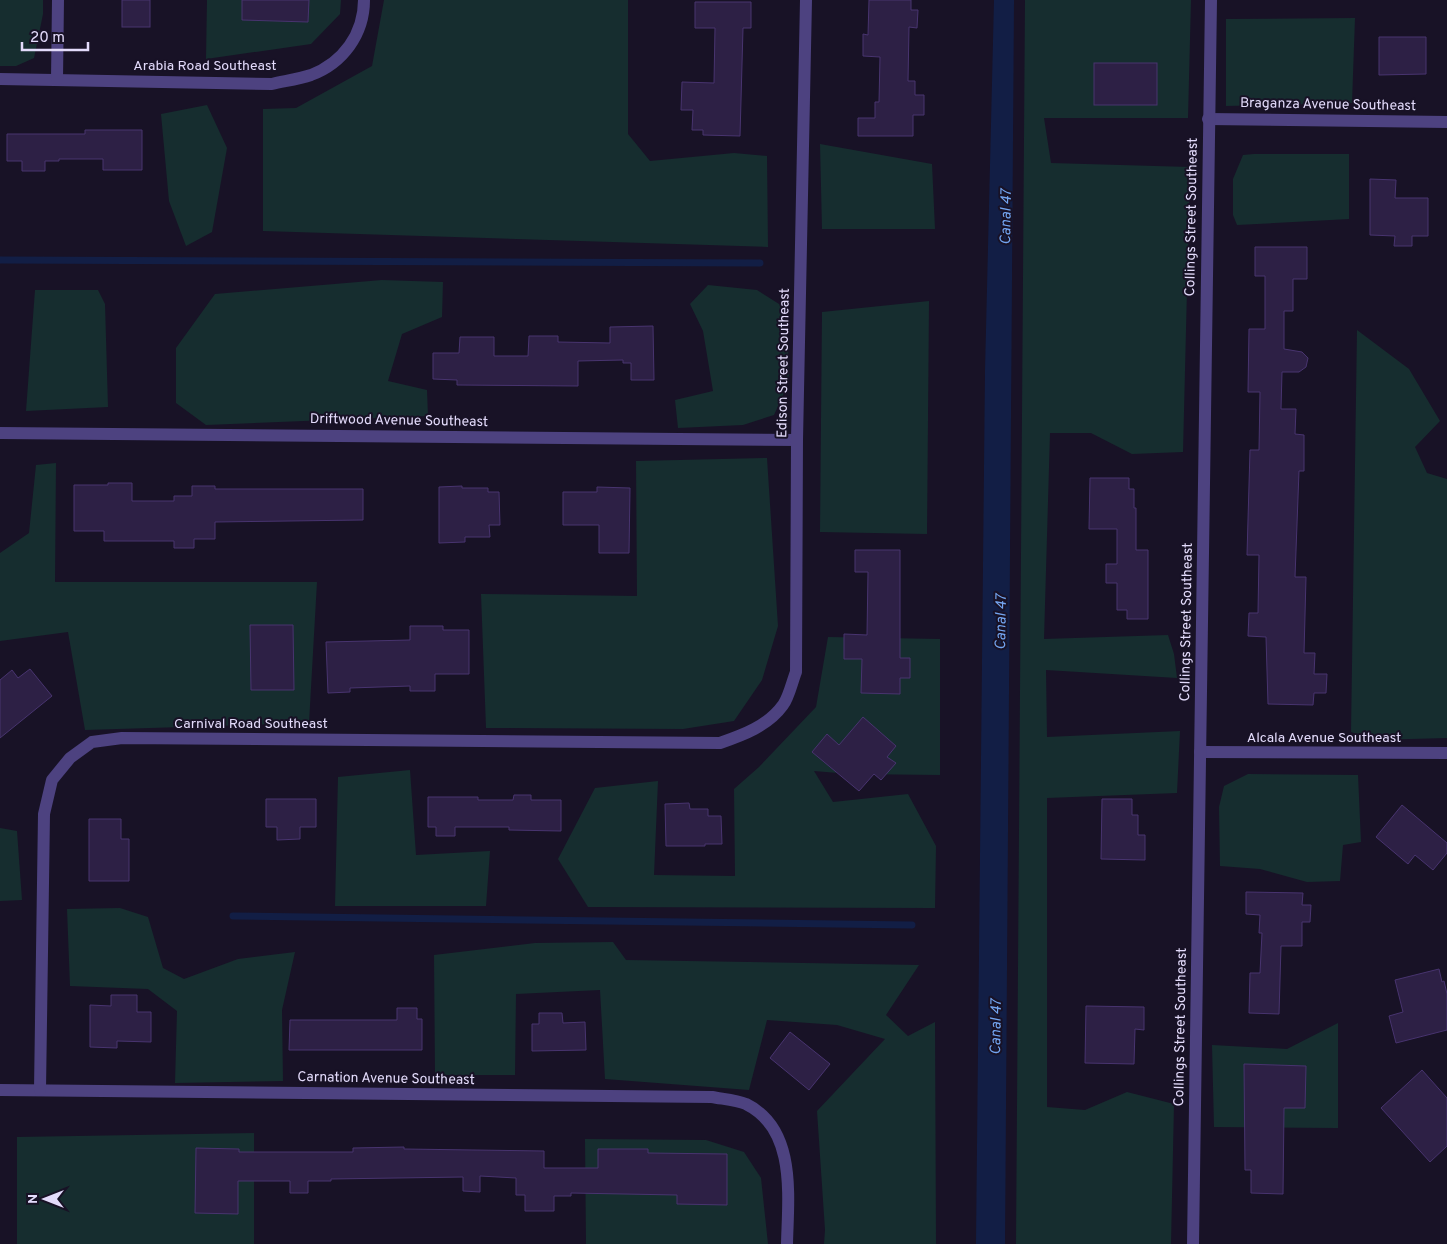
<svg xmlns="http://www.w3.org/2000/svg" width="1447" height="1244" font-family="Overpass,sans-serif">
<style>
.green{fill:#162d2f}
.water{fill:#121e45}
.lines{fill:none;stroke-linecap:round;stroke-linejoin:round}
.stream{stroke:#121e45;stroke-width:7}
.building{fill:#2d2045;stroke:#48346f}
.street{stroke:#4d4280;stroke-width:12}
.labels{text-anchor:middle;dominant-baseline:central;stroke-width:4;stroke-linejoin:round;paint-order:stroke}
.street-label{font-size:14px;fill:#e3dbfb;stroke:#181226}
.water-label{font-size:15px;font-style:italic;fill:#73a5f1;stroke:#181226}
</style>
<rect width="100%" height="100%" fill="#181226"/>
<g class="green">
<polygon points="0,0 43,0 43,14 34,58 16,66 0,66"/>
<polygon points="207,0 341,0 340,14 311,44 206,59"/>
<polygon points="384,0 628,0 628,134 650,161 734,153 767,156 768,247 263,231 263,109 296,108 372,66"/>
<polygon points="1025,0 1191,0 1188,118 1044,118 1051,163 1190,167 1183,452 1132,454 1091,433 1050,433 1044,639 1168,635 1174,654 1177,678 1046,670 1047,737 1180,731 1177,793 1047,798 1047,1107 1085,1110 1127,1092 1174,1104 1171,1244 1016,1244"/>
<polygon points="1355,18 1352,103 1226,106 1226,19"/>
<polygon points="207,105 227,148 212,232 186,246 169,201 161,114"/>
<polygon points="820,144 932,164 935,229 822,229"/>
<polygon points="1254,154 1349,154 1349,219 1237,225 1233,215 1233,179 1243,155"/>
<polygon points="382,280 443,282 442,317 402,334 388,381 427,390 428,416 206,425 176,403 176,348 215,294"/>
<polygon points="708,285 757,290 787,309 789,382 774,415 743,425 678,428 675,400 713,391 703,331 690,304"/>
<polygon points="35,290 98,290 105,304 108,407 26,411"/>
<polygon points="929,301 927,534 820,532 822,312"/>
<polygon points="1357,330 1409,369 1440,421 1415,447 1427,473 1447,479 1447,738 1373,740 1351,732"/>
<polygon points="767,458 778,626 762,680 734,721 683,729 486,728 481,594 637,596 636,461"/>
<polygon points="56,463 55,582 317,582 309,723 85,730 68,632 0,641 0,553 29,533 36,465"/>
<polygon points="828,637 940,639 940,775 850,774 814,771 833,802 908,794 936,846 935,908 588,907 558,859 595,788 658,781 654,875 735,876 734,789 759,767 816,707"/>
<polygon points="410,770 416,855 490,851 486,906 335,906 338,777"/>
<polygon points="1248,774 1358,775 1361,842 1343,845 1340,881 1307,882 1260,869 1220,866 1219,807 1224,786"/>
<polygon points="0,828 17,831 22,900 0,901"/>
<polygon points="120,908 148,917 163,968 184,979 238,959 295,952 282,1010 283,1081 175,1083 177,1011 148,989 70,986 67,909"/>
<polygon points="613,942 626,960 919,965 886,1015 908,1036 935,1022 936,1244 824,1244 825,1230 817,1111 885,1039 837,1025 767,1020 749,1090 605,1079 600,990 516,994 515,1075 435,1075 434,955 535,943"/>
<polygon points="1338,1023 1338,1128 1214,1127 1212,1045 1287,1049"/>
<polygon points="254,1133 254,1244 17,1244 17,1137"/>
<polygon points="585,1139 706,1140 744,1152 761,1178 768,1244 586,1244"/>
</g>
<polygon class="water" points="994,0 1014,0 1005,1244 976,1244 985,371"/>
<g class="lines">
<g class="stream">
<polyline points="0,260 760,263"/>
<polyline points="233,916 912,925"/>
</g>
</g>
<g class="building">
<rect x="122" y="0" width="28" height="27"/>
<polygon points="242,0 309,0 308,22 242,20"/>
<polygon points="869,0 911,0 911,10 918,10 917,28 909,27 908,81 915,81 915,95 924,95 924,115 913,115 913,136 858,136 858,118 875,118 875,102 879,102 880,57 863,56 863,34 868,35"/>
<polygon points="695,2 751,2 751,28 743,28 740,136 703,135 703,130 692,130 693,110 681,110 682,82 714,83 715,28 695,28"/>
<polygon points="1379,37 1426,37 1426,74 1379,75"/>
<rect x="1094" y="63" width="63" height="42"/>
<polygon points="85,130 142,130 142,170 103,170 103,159 59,159 59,161 45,161 45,171 22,171 22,161 7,161 7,134 85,134"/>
<polygon points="1370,179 1396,180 1395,198 1428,198 1428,236 1412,236 1412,246 1394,246 1395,236 1370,235"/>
<polygon points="1255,247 1307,247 1307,279 1293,279 1293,311 1284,311 1284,349 1302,352 1308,358 1306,367 1299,372 1282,372 1281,409 1296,409 1295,434 1304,435 1304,471 1299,471 1295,577 1306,577 1304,653 1315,653 1314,674 1327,674 1326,693 1314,693 1313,705 1268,704 1266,637 1248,636 1249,613 1258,613 1259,555 1247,555 1250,450 1259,450 1260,392 1248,392 1249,329 1265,329 1265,276 1255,276"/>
<polygon points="653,326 654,380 631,380 631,363 623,363 623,360 578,361 578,386 457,385 457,380 433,379 433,353 459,353 460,337 494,337 494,356 528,356 529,336 558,336 558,342 610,343 610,327"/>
<polygon points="1090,478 1129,478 1129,489 1134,489 1134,508 1136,508 1136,550 1148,550 1148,619 1127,619 1127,610 1117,610 1117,583 1106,583 1106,564 1117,564 1117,529 1089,529"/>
<polygon points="108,483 132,483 132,501 174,501 174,496 192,496 192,486 215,486 215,489 363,489 363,520 215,522 215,539 194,539 194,548 174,548 174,541 104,541 104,531 74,531 74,485 108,485"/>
<polygon points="462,486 462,488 488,488 488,492 499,492 500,525 489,525 490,537 465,537 465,542 439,543 439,487"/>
<polygon points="597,487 630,488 629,553 599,553 599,525 563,525 563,492 597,492"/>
<polygon points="855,550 900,550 900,658 910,658 910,678 900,678 900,694 861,693 862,659 844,659 844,634 867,635 868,572 855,572"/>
<polygon points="250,625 293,625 294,690 251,690"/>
<polygon points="410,626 443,626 443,630 469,630 469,674 435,674 435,691 410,691 410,686 350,688 350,692 328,693 326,642 410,640"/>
<polygon points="30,669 52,696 0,738 0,680 12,670 18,678"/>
<polygon points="863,717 896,746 887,757 896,763 881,780 874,774 859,791 812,752 827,734 839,745"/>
<polygon points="514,795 531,795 531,800 561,800 561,831 509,830 509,827 455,827 455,836 436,836 436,827 428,827 428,797 478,797 478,800 513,800"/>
<polygon points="266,799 316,799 316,827 300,827 300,839 277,840 277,827 266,827"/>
<polygon points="1102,799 1132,799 1132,815 1138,815 1138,835 1145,835 1145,860 1101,859"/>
<polygon points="689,803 690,809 708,809 708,816 721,816 722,844 705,844 705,846 666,846 665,804"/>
<polygon points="1402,805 1447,843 1447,853 1433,870 1415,855 1408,864 1376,837"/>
<polygon points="89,819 121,819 121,839 129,839 129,881 89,881"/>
<polygon points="1246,892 1303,893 1302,905 1311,905 1310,922 1302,922 1302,946 1281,946 1279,1014 1249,1013 1250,973 1260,973 1262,933 1259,933 1260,915 1246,914"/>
<polygon points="1439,969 1442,982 1444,981 1447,994 1447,1030 1396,1043 1389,1016 1403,1012 1395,980"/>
<polygon points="111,995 137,995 137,1012 151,1012 151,1042 117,1041 117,1048 90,1047 90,1005 111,1006"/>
<polygon points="1086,1006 1144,1007 1144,1030 1135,1029 1134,1064 1085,1063"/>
<polygon points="397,1008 417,1008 417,1019 422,1019 422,1050 289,1050 290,1020 397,1020"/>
<polygon points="539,1013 562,1013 563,1023 585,1022 586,1050 532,1051 532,1024 539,1024"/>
<polygon points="790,1032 830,1064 809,1090 770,1058"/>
<polygon points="1244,1064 1306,1066 1305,1108 1284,1108 1283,1194 1251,1193 1251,1170 1245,1170"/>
<polygon points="1422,1070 1447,1098 1447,1146 1430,1162 1381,1108"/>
<polygon points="404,1147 404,1149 544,1151 544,1168 598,1168 598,1149 648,1149 648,1153 727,1154 727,1205 677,1204 677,1195 571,1193 571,1196 554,1196 554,1211 525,1211 525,1195 516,1195 516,1178 480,1176 480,1192 463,1191 463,1177 331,1179 331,1181 308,1181 308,1193 290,1193 290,1181 238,1181 238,1214 195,1213 196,1148 239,1149 239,1152 353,1152 353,1148"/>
</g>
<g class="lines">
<g class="street">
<path d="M0,79L272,84C285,81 299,79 311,75C343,63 364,34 364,0"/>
<polyline points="57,79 58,0"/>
<polyline points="1208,119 1447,122"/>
<polyline points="0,433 797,440"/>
<polyline points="1200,752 1447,753"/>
<path d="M0,1090L712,1097C722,1099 736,1100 746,1104C797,1129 788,1197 787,1244"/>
<path d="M40,1090L44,814L52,780L70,758L92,742L122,738L720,743C743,735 768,726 783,705C789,697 792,682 796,672L797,440L806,0"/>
<polyline points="1193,1244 1211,0"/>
</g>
</g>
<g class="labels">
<g class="street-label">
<text x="205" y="66">Arabia Road Southeast</text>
<text transform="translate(1328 105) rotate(1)">Braganza Avenue Southeast</text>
<text transform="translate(1192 217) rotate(-89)">Collings Street Southeast</text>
<text transform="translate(784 363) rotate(-89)">Edison Street Southeast</text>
<text transform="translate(399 421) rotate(1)">Driftwood Avenue Southeast</text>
<text transform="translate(1187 622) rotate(-89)">Collings Street Southeast</text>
<text x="251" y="724">Carnival Road Southeast</text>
<text x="1324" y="738">Alcala Avenue Southeast</text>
<text transform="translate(1181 1027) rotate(-89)">Collings Street Southeast</text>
<text transform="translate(386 1079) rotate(1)">Carnation Avenue Southeast</text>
</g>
<g class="water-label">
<text transform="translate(1007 217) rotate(-89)">Canal 47</text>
<text transform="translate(1002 622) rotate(-89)">Canal 47</text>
<text transform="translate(997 1027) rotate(-89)">Canal 47</text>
</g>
</g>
<g transform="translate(45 1199) rotate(270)" stroke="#181226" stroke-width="4" paint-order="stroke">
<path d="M0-4L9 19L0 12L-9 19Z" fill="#e3dbfb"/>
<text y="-8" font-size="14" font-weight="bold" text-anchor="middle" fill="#e3dbfb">N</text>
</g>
<path d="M22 42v8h66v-8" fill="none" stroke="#e3dbfb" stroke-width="2.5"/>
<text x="30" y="42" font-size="15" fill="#e3dbfb" stroke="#181226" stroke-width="4" paint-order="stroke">20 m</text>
</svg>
